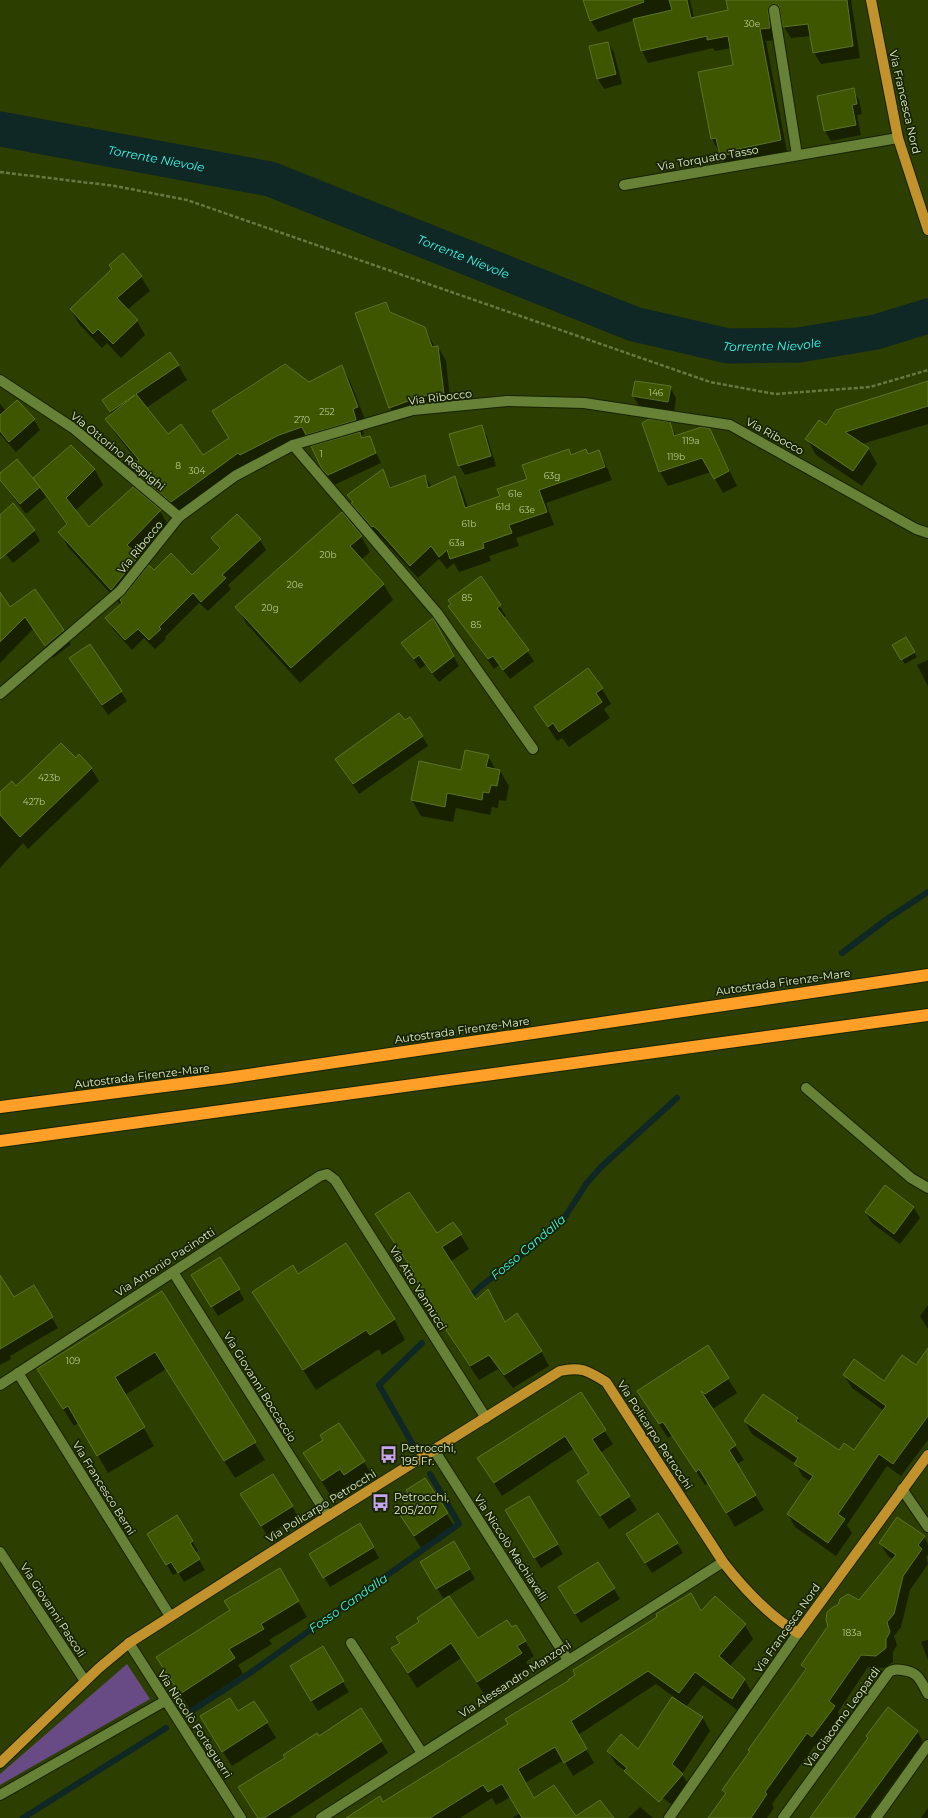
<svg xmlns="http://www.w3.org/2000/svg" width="928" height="1818" font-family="Montserrat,sans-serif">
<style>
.green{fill:#684b85}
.shadow{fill:#0007}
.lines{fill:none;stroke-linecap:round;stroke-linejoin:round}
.stream{stroke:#0f2725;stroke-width:6}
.river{stroke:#0f2725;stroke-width:35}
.building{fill:#3f5600;stroke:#5a7328}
.minor-casing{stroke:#172300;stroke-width:12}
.major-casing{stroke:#172300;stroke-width:12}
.highway-casing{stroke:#172300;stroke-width:14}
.path{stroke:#677842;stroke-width:2.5;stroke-dasharray:4 2;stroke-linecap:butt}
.minor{stroke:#678136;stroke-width:10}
.major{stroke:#c2932d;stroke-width:10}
.highway{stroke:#fe9f27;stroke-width:12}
.labels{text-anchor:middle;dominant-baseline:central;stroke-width:3.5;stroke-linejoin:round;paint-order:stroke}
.number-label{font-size:9px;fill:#b6c896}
.street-label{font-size:11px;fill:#deeec8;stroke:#182204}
.poi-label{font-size:11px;fill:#deeec8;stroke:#182204;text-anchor:start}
.water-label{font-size:12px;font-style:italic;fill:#3bfbe9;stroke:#182204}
</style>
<rect width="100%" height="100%" fill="#2c3e00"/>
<polygon class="green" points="127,1664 150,1699 0,1785 0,1774"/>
<g class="shadow">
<polygon points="584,0 690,0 694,18 729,11 727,0 851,0 860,58 821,64 814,53 811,36 791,38 784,27 782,16 776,17 776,40 766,41 787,152 740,162 727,167 712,139 699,73 734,65 731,48 715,51 713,48 648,63 642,51 634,20 598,32 591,21"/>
<polygon points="608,43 614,53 622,84 604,89 598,79"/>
<polygon points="853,90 859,100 862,114 857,115 861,135 831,141 825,131 818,97"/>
<polygon points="123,255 141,277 150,291 127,310 137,321 145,335 121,358 107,343 102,348 79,324 71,310 113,270 110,266"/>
<polygon points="386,303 392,313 425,327 435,348 438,347 446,361 451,408 430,410 398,421 390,407"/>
<polygon points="178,365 187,380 146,408 168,435 203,456 229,438 213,411 250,386 285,366 309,384 342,366 350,381 366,422 361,424 364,434 360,436 362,439 369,438 381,463 334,485 323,468 311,441 249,469 180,516 142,480 134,466 138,462 115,433 107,419 112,415 103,400"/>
<polygon points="928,382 928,424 862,444 868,448 877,464 862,486 816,455 807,439 827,426"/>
<polygon points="670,387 676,398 674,412 639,406 633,396"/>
<polygon points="17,401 34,420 40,430 16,452 0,434 0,404 6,411"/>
<polygon points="669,423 676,436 709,429 737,486 723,493 711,472 668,486 660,472 643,424"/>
<polygon points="481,426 487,436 496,466 465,475 459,465"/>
<polygon points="71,446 95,470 103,485 75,511 89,528 160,511 168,525 139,557 146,570 192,576 220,550 212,538 260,540 266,550 228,585 231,589 208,611 199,603 165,637 166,639 155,649 144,638 132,650 113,629 107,618 121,605 68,547 60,532 67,525 46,497 26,514 0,480 0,475 38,486"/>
<polygon points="568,450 571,455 589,455 599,452 606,465 612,480 546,503 554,525 516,538 519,546 489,556 491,561 459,572 454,563 447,569 439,559 418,578 381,538 380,539 360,516 348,495 382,471 392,488 425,476 432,488 454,477 462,490 468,508 501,496 528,480"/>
<polygon points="0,516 34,530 40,541 13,563 0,547"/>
<polygon points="361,536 370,552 361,560 384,585 393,600 300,683 246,623 237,607"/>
<polygon points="481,578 506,616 503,618 534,661 510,679 499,665 494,669 450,606 452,605 449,600"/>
<polygon points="35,591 71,644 53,658 33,629 0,663 0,594 10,609"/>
<polygon points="433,620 459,666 439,682 425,665 420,669 403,643"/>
<polygon points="905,638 917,657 905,664 893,645"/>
<polygon points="90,645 127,701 108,715 76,668"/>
<polygon points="928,660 928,686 917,665"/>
<polygon points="602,689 611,704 604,709 610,718 569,747 562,738 557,741 535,707"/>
<polygon points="405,722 422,736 428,746 359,794 342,769"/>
<polygon points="488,756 496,770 500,771 509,786 506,801 499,800 498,808 492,807 490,815 456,808 453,822 421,816 412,800"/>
<polygon points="76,759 91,768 99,781 28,849 23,843 0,868 0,794"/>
<polygon points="886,1187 914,1208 920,1218 900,1244 872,1223 866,1213"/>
<polygon points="376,1214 436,1234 453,1223 469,1249 450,1262 476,1302 541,1351 549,1366 513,1388 498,1369 479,1380 455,1345 447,1330 448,1329 414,1273"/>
<polygon points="298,1275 394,1319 405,1340 382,1355 379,1349 316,1390 253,1292"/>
<polygon points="0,1284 13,1298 33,1286 58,1328 10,1356 11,1359 0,1365"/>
<polygon points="199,1285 239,1290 244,1300 218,1316"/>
<polygon points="162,1293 265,1460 235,1478 166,1369 125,1395 154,1446 108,1473 79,1423 74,1426 49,1387"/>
<polygon points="928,1305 928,1329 920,1316"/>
<polygon points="707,1346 737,1393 714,1408 708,1404 744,1460 737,1464 764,1510 735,1527 709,1483 705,1485 672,1435 668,1438 638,1392"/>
<polygon points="928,1350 928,1440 901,1476 887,1466 847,1525 852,1533 836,1556 795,1527 788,1514 811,1482 803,1477 796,1464 752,1434 745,1421 763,1395 798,1419 802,1426 839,1452 854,1452 884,1411 852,1388 844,1375 884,1382 916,1366"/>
<polygon points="580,1393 613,1444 600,1453 637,1510 609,1529 578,1481 590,1474 573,1449 502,1496 479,1459"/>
<polygon points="324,1441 364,1462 373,1477 353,1490 349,1484 331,1496 304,1454"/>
<polygon points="425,1479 456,1529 423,1551 406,1524 413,1500"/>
<polygon points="248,1504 292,1506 298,1517 267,1535"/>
<polygon points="512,1521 557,1544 563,1554 541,1568"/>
<polygon points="360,1524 379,1558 330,1587 310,1554"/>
<polygon points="148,1534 192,1541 198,1551 195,1553 205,1570 184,1582 178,1572 173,1575"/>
<polygon points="924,1537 928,1544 928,1555 926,1557 928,1564 910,1590 901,1627 894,1636 897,1645 893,1652 893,1662 884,1668 868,1667 838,1712 842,1720 820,1749 815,1745 772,1804 774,1808 767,1818 709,1818 726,1794 724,1790 806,1672 802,1666 860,1601 894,1560 888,1556 880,1543"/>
<polygon points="454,1543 475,1579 448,1596 478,1640 512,1629 525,1641 534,1656 526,1662 530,1668 486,1697 461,1658 417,1688 392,1649 400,1643 420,1622 449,1597 448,1596 443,1598 421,1562"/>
<polygon points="677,1543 683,1553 652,1573 633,1544"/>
<polygon points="279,1569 307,1617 269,1640 272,1644 238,1665 243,1674 190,1709 166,1673 231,1610"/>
<polygon points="614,1589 620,1599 581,1623 565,1598"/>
<polygon points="701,1613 745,1625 753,1639 729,1667 744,1679 752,1693 740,1712 703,1685 686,1707 703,1718 710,1731 682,1774 690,1788 674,1806 616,1764 608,1751 638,1750 676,1700 677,1699 656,1684 578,1735 594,1763 573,1776 564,1760 525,1783 534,1799 576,1817 613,1818 512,1818 520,1813 511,1797 496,1805 492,1798 460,1818 360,1818"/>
<polygon points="928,1640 928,1660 921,1642"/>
<polygon points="322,1648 349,1692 318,1711 297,1677"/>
<polygon points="254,1702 276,1738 232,1766 210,1732"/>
<polygon points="917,1731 923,1742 868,1818 811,1818 868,1739 867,1736"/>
<polygon points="381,1741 388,1753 289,1818 258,1818"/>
<polygon points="640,1807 653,1818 628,1818"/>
<polygon points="928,1808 928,1818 921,1818"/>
</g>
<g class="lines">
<g class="stream">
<polyline points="842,953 887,919 928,892"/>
<polyline points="468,1299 481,1286 536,1244 565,1217 586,1184 601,1167 677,1098"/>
<polyline points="412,1443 379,1385 422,1343"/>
<polyline points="187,1714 250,1673 459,1524 430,1474"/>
<polyline points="23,1818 166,1728"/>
</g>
<path class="river" id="s1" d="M0,129L270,179L634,324L728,346L799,345L876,332L928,316"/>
</g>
<g class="building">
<polygon points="583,0 643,0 644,2 590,21"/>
<polygon points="669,0 687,0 691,18 728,10 726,0 847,0 853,46 813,53 808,24 783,27 779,6 776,4 770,5 768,11 770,28 760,29 781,140 734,150 735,153 720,156 716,138 711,139 698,72 733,65 728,36 707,40 707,36 641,51 633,19 672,10"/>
<polygon points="608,42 616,74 597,79 589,46"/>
<polygon points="854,88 857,104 852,105 856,125 824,131 817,96"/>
<polygon points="123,253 142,276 117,298 138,320 113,344 98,329 93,334 70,309 112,269 109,265"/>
<polygon points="386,302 390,312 425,327 432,347 438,346 444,394 422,396 389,408 355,313"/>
<polygon points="170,352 179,365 136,394 168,434 181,424 203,455 229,438 212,411 285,364 309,382 342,365 358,407 353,409 356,420 306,435 302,427 279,435 240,455 238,453 171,502 142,478 133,465 139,460 105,419 135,395 110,412 102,400"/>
<polygon points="635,381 671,386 668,402 632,396"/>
<polygon points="928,381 928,406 845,432 869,448 853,471 805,439 819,420 826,425 836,410"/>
<polygon points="17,400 35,419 9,442 0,431 0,415"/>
<polygon points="649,419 670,422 674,436 702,427 710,429 729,471 714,479 702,458 659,472 642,423"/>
<polygon points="482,425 491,456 458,466 449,434"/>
<polygon points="360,432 361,438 370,436 376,453 328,475 322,469 311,446"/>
<polygon points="71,445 95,469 66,498 89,527 133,487 161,510 127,545 139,556 111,590 58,532 67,524 33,478"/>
<polygon points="569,449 571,455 586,449 588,454 599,450 605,467 539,490 547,512 509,525 512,533 483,543 484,548 450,559 447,550 439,557 431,546 410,566 377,529 373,526 372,527 351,503 353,502 347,495 383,469 390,488 425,475 428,488 455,476 465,508 500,496 497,489 527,479 522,465"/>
<polygon points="17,459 40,487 20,504 0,480 0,473"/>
<polygon points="13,503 35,530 0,559 0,515"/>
<polygon points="342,512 362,536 350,546 384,584 291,668 235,607"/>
<polygon points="237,514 261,539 222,575 226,578 201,602 193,593 159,627 161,629 149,640 138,629 125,640 105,618 122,603 120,600 149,565 154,570 171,553 192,575 220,548 211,538"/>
<polygon points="481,576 501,605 497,608 529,650 503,670 493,656 488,659 448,606 451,604 448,600"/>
<polygon points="35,589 64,630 45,646 25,617 0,642 0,592 10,607"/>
<polygon points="433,618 454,656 432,673 419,655 414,659 401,643"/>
<polygon points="906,637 915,652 901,660 892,645"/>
<polygon points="90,644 122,691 102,705 69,658"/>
<polygon points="588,668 603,688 596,693 602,702 559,732 553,723 548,727 534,707"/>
<polygon points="399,713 405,720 410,717 423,736 353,784 335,759"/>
<polygon points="61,743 76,758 79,754 92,768 20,837 0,815 0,792 12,781 16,786"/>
<polygon points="465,750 489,755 486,767 500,770 497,786 491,785 489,793 483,792 482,800 447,793 445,807 411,800 419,761 461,770"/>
<polygon points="885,1185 914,1207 894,1234 865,1212"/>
<polygon points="409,1192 437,1233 453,1222 462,1234 442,1247 476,1300 488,1289 505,1322 517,1313 542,1351 504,1375 489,1355 470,1366 446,1330 447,1328 412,1273 414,1272 375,1214"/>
<polygon points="346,1243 395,1319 370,1335 366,1330 303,1370 252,1292 293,1265 298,1274"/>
<polygon points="220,1257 240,1289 211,1307 191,1275"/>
<polygon points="0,1275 14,1297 34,1285 53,1317 0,1349"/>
<polygon points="162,1291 256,1442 224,1461 155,1352 115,1377 145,1427 97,1456 68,1406 63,1409 37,1369"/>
<polygon points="708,1345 729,1378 705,1394 701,1391 736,1445 729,1450 756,1495 726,1513 699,1469 696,1472 663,1422 659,1424 637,1391"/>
<polygon points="928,1348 928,1416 893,1464 879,1454 838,1514 845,1519 828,1543 787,1514 813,1476 794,1464 798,1458 744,1421 763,1394 798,1418 796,1421 839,1450 844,1443 854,1450 886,1406 843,1375 854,1359 884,1381 902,1355 916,1365"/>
<polygon points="581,1392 606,1430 592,1439 630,1496 600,1516 577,1481 589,1473 565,1436 494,1483 477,1458"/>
<polygon points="339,1423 365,1461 344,1475 340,1469 322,1481 303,1453 323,1440 320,1435"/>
<polygon points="273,1474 293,1506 261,1526 240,1494"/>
<polygon points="425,1478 448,1513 414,1536 396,1509 412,1499 406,1490"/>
<polygon points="529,1496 558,1544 534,1558 505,1510"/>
<polygon points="658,1513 678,1543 645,1563 626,1534"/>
<polygon points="177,1515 193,1541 190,1543 200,1559 178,1573 171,1562 166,1565 147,1534"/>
<polygon points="897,1517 925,1536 918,1545 922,1549 903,1576 894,1614 887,1622 890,1632 886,1639 886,1648 876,1656 861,1655 829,1701 835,1706 812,1737 807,1733 765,1792 767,1794 751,1818 708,1818 726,1793 722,1790 750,1751 748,1750 806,1669 801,1665 828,1626 826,1620 827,1612 833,1607 838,1605 840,1599 848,1594 859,1600 896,1555 879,1543"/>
<polygon points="360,1523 374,1547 323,1578 309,1554"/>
<polygon points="454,1541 470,1569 436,1589 420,1562"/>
<polygon points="598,1562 615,1588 575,1614 558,1587"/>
<polygon points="280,1568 299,1601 261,1624 264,1629 229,1649 235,1658 180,1694 156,1657 230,1610 224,1601"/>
<polygon points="691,1593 701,1611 715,1596 746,1624 719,1656 745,1679 732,1699 695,1672 679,1693 648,1671 571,1721 587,1749 564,1763 555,1747 518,1769 534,1798 554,1785 576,1816 600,1800 614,1818 522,1818 502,1784 488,1792 483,1785 430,1818 346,1818 380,1796 383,1802 508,1724 505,1719 568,1681 568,1680 575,1675 573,1670 657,1617 656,1614"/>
<polygon points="449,1596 478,1638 507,1620 512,1627 516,1625 526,1641 517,1646 522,1653 477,1682 451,1643 408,1673 391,1648 400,1643 396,1637 419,1622 417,1618"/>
<polygon points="323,1646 344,1681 311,1701 290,1666"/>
<polygon points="672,1697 703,1717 672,1764 683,1774 659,1802 624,1771 627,1768 607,1751 621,1734 638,1749"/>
<polygon points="230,1698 238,1711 254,1701 268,1722 222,1752 200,1716"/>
<polygon points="888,1707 918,1731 854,1818 810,1818 868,1738 866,1736"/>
<polygon points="361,1708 382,1741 294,1799 264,1818 258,1818 238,1787 285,1758 283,1755 317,1733 319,1736"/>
</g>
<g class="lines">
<defs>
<g id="minor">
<polyline points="774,10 797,155"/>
<polyline points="624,185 898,138"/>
<polyline points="0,380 73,428 179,517"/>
<polyline points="293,445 437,613 533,749"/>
<polyline points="0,694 120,591 179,517 235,476 293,445 413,410 507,401 584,403 730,425 916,529 928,533"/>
<polyline points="806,1088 911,1178 928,1188"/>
<polyline points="173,1272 328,1516"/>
<polyline points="18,1373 170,1616"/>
<polyline points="0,1385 320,1176 327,1174 335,1180 486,1418"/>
<polyline points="434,1450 568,1660"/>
<polyline points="902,1489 928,1527"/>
<polyline points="0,1552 85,1681"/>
<polyline points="129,1643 241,1818"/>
<polyline points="351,1643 422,1753"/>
<polyline points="0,1795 165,1701"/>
<polyline points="321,1818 723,1562"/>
<polyline points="669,1818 798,1633"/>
<path d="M783,1818L889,1672C893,1669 897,1669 902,1670C919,1672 920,1680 928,1694"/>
<polyline points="876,1818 928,1745"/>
</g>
<g id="major">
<polyline points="871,0 898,138 928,230"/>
<path d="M0,1763L99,1668L129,1643L328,1516L560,1371C581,1366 588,1371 606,1382L723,1562C744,1589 769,1616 798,1633L928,1455"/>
</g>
<g id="highway">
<polyline points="0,1107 227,1078 928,975"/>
<polyline points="0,1141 928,1015"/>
</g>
</defs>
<use href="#minor" class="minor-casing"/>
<use href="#major" class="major-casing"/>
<use href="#highway" class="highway-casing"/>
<polyline class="path" points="0,172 115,186 187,200 710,382 775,394 870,387 928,370"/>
<use href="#minor" class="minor"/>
<use href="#major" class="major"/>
<use href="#highway" class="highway"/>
</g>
<defs>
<symbol id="bus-bare" viewBox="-9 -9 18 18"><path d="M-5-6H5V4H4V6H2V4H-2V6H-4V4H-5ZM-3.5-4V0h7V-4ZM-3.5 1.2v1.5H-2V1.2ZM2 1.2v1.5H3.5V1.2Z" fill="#c8a6ef" stroke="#182204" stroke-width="2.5" paint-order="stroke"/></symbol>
</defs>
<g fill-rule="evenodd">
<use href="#bus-bare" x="376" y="1442" width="25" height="25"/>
<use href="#bus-bare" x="368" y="1490" width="25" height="25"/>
</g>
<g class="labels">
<g class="number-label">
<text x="752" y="23">30e</text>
<text x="656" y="392">146</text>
<text x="327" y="411">252</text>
<text x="302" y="419">270</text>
<text x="691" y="440">119a</text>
<text x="321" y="453">1</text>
<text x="676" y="456">119b</text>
<text x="178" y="465">8</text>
<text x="197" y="470">304</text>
<text x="552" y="475">63g</text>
<text x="515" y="493">61e</text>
<text x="503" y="506">61d</text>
<text x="527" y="509">63e</text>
<text x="469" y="523">61b</text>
<text x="457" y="542">63a</text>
<text x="328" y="554">20b</text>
<text x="295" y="584">20e</text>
<text x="467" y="597">85</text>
<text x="270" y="607">20g</text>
<text x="476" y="624">85</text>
<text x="49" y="777">423b</text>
<text x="34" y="801">427b</text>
<text x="73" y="1360">109</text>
<text x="852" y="1632">183a</text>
</g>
<g class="street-label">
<text transform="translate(905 102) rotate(77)">Via Francesca Nord</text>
<text transform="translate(708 158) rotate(-10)">Via Torquato Tasso</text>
<text transform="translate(440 397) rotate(-7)">Via Ribocco</text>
<text transform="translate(775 436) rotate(29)">Via Ribocco</text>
<text transform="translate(118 451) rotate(39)">Via Ottorino Respighi</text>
<text transform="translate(140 547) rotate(-51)">Via Ribocco</text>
<text transform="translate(783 982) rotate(-8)">Autostrada Firenze-Mare</text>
<text transform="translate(462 1030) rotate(-8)">Autostrada Firenze-Mare</text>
<text transform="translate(142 1076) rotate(-7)">Autostrada Firenze-Mare</text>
<text transform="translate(165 1262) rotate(-33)">Via Antonio Pacinotti</text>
<text transform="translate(418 1288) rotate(58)">Via Atto Vannucci</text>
<text transform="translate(260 1387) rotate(58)">Via Giovanni Boccaccio</text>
<text transform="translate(655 1435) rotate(57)">Via Policarpo Petrocchi</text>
<text transform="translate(104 1488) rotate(58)">Via Francesco Berni</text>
<text transform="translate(321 1506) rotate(-32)">Via Policarpo Petrocchi</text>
<text transform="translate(511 1548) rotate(57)">Via Niccolò Machiavelli</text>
<text transform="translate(53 1610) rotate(57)">Via Giovanni Pascoli</text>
<text transform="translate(787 1628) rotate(-55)">Via Francesca Nord</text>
<text transform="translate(515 1679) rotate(-33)">Via Alessandro Manzoni</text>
<text transform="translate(842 1717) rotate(-54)">Via Giacomo Leopardi</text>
<text transform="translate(195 1724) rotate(57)">Via Niccolò Forteguerri</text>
</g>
<g class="poi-label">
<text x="401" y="1448">Petrocchi,<tspan x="401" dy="13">195 Fr.</tspan></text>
<text x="394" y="1497">Petrocchi,<tspan x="394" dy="13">205/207</tspan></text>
</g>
<g class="water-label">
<text stroke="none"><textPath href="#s1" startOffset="159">Torrente Nievole</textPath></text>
<text stroke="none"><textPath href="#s1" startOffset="483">Torrente Nievole</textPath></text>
<text stroke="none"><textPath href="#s1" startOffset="807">Torrente Nievole</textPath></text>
<text transform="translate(528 1247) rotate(-40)">Fosso Candalla</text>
<text transform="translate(348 1603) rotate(-35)">Fosso Candalla</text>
</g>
</g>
</svg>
